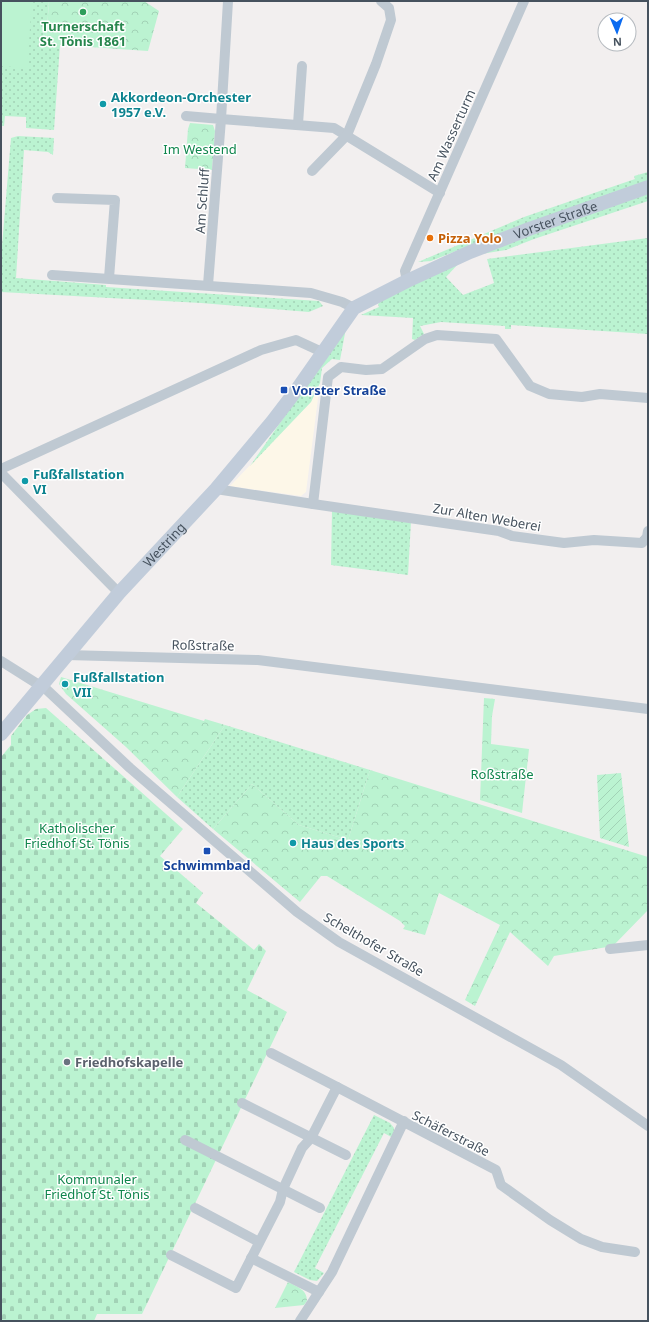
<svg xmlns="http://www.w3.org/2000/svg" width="649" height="1322" font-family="'Noto Sans',sans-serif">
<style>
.commercial{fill:#fdf7e8}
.grass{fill:url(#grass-dots)}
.cemetery{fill:url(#cemetery-stones)}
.park{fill:url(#park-crowns)}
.garden{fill:url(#garden-furrows)}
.pitch{fill:#bbf3d1}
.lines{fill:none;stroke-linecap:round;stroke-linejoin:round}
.street{stroke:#bfc9d2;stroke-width:10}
.secondary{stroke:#c1ccda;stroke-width:14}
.leisure-dot{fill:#2e9e5b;stroke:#fff;stroke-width:1.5}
.culture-dot{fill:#0f9aa8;stroke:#fff;stroke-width:1.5}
.food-dot{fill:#e8710a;stroke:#fff;stroke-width:1.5}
.transit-dot{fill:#1a4fb4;stroke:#fff;stroke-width:1.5}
.worship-dot{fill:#6b7280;stroke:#fff;stroke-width:1.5}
.labels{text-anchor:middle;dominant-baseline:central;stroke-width:3;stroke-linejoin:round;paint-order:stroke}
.leisure-label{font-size:13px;font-weight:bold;fill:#27864d;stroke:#fff}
.culture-label{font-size:13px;font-weight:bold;fill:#0d838f;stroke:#fff;text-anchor:start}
.street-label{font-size:13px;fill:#46525e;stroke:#fff}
.park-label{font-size:13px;fill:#10864d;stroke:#fff}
.food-label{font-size:13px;font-weight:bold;fill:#c56008;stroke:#fff;text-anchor:start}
.transit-label{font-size:13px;font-weight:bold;fill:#164399;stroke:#fff;text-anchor:start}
.worship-label{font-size:13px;font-weight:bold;fill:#5b616d;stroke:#fff;text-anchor:start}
</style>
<defs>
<pattern id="grass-dots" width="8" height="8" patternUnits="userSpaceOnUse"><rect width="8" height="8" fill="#bbf3d1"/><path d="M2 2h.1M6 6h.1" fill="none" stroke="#a2d2b6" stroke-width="1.8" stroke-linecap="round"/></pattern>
<pattern id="cemetery-stones" width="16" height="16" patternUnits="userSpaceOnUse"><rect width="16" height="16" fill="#bbf3d1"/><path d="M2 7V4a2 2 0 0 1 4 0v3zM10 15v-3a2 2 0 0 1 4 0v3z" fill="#a2d2b6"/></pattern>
<pattern id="park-crowns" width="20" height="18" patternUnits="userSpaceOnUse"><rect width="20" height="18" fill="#bbf3d1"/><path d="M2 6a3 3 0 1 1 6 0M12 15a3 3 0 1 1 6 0" fill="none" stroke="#a2d2b6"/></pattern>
<pattern id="garden-furrows" width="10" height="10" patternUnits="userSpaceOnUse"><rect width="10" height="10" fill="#bbf3d1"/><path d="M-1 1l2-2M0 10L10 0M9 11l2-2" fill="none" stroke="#a2d2b6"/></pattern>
</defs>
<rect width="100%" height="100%" fill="#f2efef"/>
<polygon class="commercial" points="320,383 306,492 301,496 230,486 311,402"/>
<g class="grass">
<polygon points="1,1 49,1 46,44 60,45 54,130 26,128 26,117 5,116 4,126 1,126"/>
<polygon points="18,136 54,138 53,155 48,152 24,150 16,278 106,285 106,287 319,301 323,306 309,312 201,303 1,292 1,258 11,138"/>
<polygon points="648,172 648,183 511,229 431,261 418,262 524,217 635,179 634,176"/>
<polygon points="648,194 648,201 534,239 506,250 481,254 532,233"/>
<polygon points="648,238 648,334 511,325 511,329 505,329 505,326 441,322 420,326 424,334 415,340 412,339 413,318 361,315 379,307 378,304 387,295 460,262 446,277 463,295 494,283 487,259"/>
<polygon points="346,328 340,360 332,359 322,368 320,383 311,402 250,466"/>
<polygon points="332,511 411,521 408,575 331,565"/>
<polygon points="225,725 370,770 348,840 299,825 252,784 213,829 177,797"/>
<polygon points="374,1115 390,1123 394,1128 393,1138 384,1133 315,1268 324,1273 317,1281 310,1280 294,1272"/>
</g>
<polygon class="cemetery" points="46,708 183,829 160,856 203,893 196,903 254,950 259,944 266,951 247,990 287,1012 142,1314 97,1314 94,1321 1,1321 1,757 11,745 11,736 27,715 36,709"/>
<g class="park">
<polygon points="49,1 144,1 159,11 148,51 46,44"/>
<polygon points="190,123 213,125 215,131 212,170 185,168 188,129"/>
<polygon points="61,677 204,721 205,719 225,725 177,797 126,747 66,694 59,684"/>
<polygon points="484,698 495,699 492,716 491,744 529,749 522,813 480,800"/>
<polygon points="370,770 648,857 648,910 613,946 554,956 548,966 510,932 475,1006 465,1000 500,925 439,893 425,935 403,929 405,926 400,921 327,876 321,876 300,902 213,829 252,784 299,825 348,840"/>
<path d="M288,1282C297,1287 307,1289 307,1301L304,1305L275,1308Z"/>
</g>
<polygon class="garden" points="621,773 629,847 600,838 597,775"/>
<polygon class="pitch" points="1,1 32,1 27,68 1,66"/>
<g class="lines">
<g class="street">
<polyline points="228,1 221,119 334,128 440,193"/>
<polyline points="186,116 221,119 208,285"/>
<polyline points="298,124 302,66"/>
<polyline points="312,171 347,135 376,64 391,20 389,8 381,1"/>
<polyline points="57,198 115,200 109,278"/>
<polyline points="52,275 311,293 342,302 354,308"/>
<polyline points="407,281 405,271 524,1"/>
<polyline points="1,469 261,350 296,340 322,352"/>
<polyline points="1,473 119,593"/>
<polyline points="216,489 313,504 328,377 341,367 366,370 382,369 425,339 437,335 496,339 530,386 549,394 582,397 600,394 648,398"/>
<polyline points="313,504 499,531 512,536 564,543 594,540 642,543 647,537 648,531"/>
<polyline points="66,655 258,660 648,709"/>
<polyline points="1,661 47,690 130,768 297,912 339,942 561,1065 648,1126"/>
<polyline points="610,949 648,945"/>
<polyline points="271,1053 337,1087"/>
<polyline points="242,1103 346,1155"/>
<polyline points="185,1140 320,1208"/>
<polyline points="195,1208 259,1242"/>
<polyline points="171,1255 236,1288 280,1202 283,1189 302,1148 311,1138 337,1087 496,1170 501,1185 550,1220 581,1239 602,1247 635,1252"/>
<polyline points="251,1258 319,1292"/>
<polyline points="300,1321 332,1272 404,1121"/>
</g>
<path class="secondary" id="s1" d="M1,734L119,593L216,489L272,422L298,388L354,308L407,281L470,252L529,229L648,187"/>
</g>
<circle class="leisure-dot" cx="83" cy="12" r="4"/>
<g class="culture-dot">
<circle cx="103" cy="104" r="4"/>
<circle cx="25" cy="481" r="4"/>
<circle cx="65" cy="684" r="4"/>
<circle cx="293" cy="843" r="4"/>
</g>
<circle class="food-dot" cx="430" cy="238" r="4"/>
<g class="transit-dot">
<rect x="280" y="386" width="8" height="8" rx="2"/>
<rect x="203" y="847" width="8" height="8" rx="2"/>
</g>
<circle class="worship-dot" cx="67" cy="1062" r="4"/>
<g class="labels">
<g class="leisure-label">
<text x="83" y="26">Turnerschaft<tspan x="83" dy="15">St. Tönis 1861</tspan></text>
</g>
<g class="culture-label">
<text x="111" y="97">Akkordeon-Orchester<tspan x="111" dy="15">1957 e.V.</tspan></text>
<text x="33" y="474">Fußfallstation<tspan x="33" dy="15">VI</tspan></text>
<text x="73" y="677">Fußfallstation<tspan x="73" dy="15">VII</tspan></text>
<text x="301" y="843">Haus des Sports</text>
</g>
<g class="street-label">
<text transform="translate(451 135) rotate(-66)">Am Wasserturm</text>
<text transform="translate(202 201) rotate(-86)">Am Schluff</text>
<text stroke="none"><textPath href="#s1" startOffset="774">Vorster Straße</textPath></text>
<text transform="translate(487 517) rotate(10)">Zur Alten Weberei</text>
<text stroke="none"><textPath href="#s1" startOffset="250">Westring</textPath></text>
<text transform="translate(203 645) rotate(1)">Roßstraße</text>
<text transform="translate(374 944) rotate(30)">Schelthofer Straße</text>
<text transform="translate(451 1133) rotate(27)">Schäferstraße</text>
</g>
<g class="park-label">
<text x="200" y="149">Im Westend</text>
<text x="502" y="774">Roßstraße</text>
<text x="77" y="828">Katholischer<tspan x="77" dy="15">Friedhof St. Tönis</tspan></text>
<text x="97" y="1179">Kommunaler<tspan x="97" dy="15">Friedhof St. Tönis</tspan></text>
</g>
<g class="food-label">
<text x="438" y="238">Pizza Yolo</text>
</g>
<g class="transit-label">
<text x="292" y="390">Vorster Straße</text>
<text x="207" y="865" text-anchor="middle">Schwimmbad</text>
</g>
<g class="worship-label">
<text x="75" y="1062">Friedhofskapelle</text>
</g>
</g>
<rect width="649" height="1322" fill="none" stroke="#46525e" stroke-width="4"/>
<g transform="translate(617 32) rotate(178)"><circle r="19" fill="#ffffff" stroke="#b5babf"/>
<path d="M0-3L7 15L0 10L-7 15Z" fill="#0b6bf0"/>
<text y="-6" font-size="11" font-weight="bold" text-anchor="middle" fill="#46525e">N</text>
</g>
</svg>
